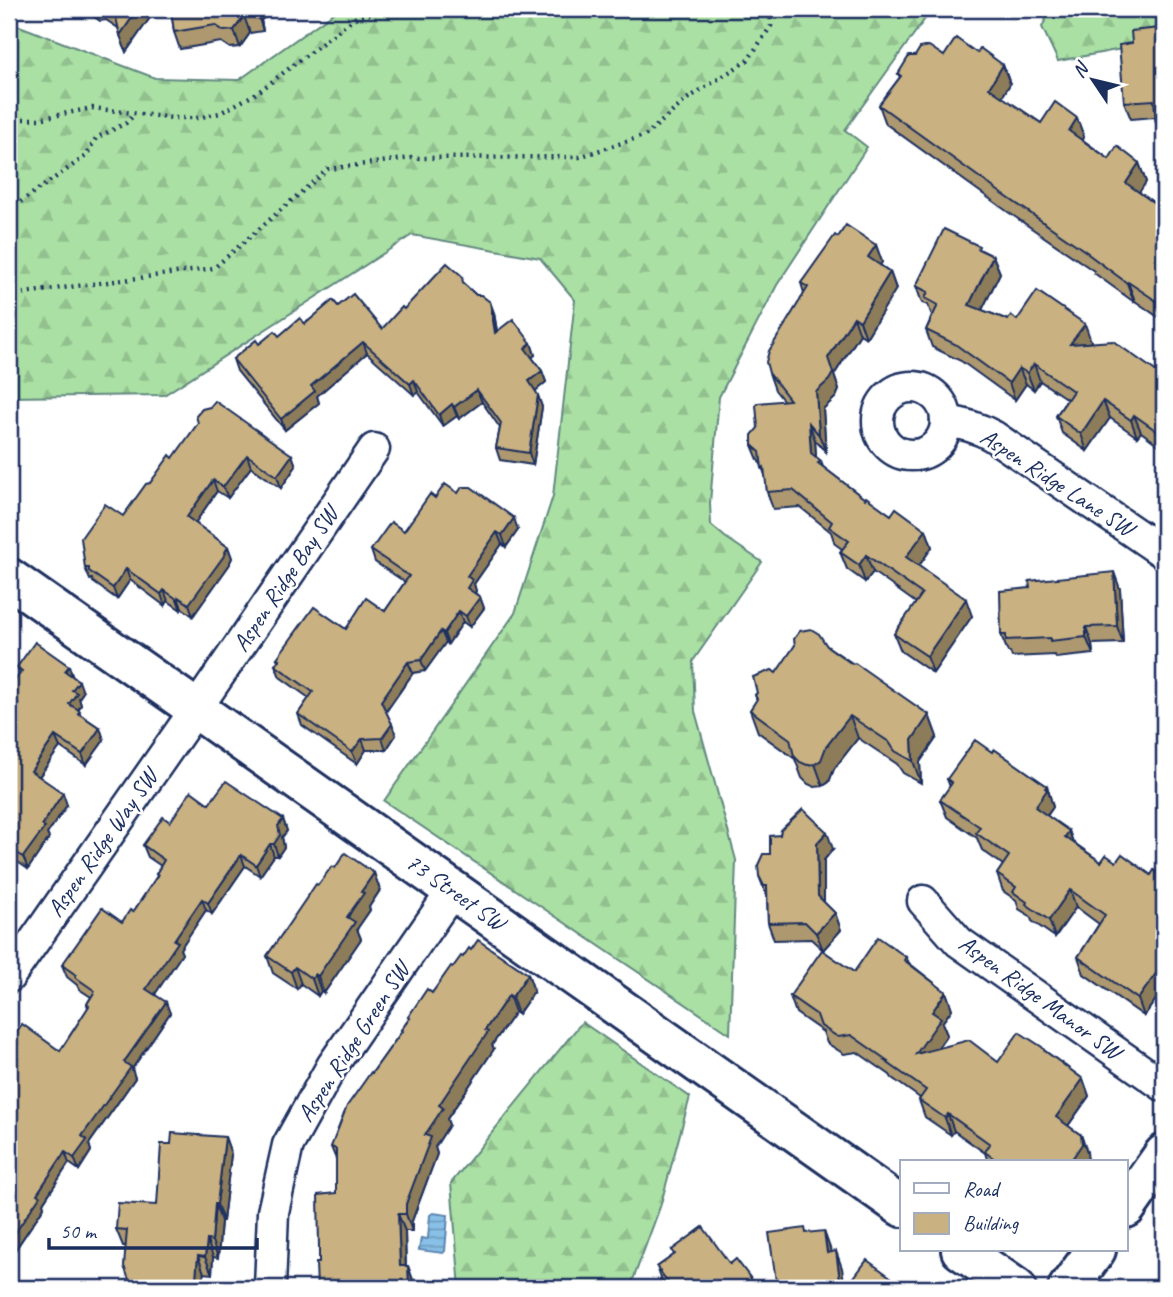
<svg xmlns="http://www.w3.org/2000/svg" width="1173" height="1297" font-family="Caveat,sans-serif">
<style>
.forest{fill:url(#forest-firs);stroke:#628880;stroke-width:2}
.water{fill:url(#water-rules);stroke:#5c86b0;stroke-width:2}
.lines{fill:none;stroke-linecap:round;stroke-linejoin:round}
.street-casing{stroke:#1b2f5e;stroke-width:35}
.secondary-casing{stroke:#1b2f5e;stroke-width:44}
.path{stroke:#1b2f5e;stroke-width:4.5;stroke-dasharray:2 5;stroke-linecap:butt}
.street{stroke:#fff;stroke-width:30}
.secondary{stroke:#fff;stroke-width:38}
.wall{fill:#ad986f;stroke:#1b2f5e;stroke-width:2}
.shaded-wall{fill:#8d7c5a;stroke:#1b2f5e;stroke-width:2}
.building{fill:#c9b181;stroke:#1b2f5e;stroke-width:2}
.labels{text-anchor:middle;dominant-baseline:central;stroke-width:5;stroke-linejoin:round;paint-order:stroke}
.street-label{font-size:24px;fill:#1b2f5e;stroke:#fff}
</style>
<defs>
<pattern id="forest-firs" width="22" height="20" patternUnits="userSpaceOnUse" patternTransform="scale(1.75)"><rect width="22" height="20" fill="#aae0a3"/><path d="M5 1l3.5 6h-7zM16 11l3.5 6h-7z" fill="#92c08f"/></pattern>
<pattern id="water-rules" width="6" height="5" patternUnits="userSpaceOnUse" patternTransform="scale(1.75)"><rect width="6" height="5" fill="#88c0e7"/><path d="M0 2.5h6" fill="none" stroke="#6e9cbe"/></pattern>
</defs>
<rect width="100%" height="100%" fill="#fff"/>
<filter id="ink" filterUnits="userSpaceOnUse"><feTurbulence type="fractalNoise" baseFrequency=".0143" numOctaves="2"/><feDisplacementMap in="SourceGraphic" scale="14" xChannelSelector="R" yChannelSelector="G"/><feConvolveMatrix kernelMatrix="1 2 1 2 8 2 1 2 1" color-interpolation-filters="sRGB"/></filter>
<g filter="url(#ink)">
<g class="forest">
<polygon points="339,9 932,9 845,130 867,147 777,285 719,397 710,503 711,525 725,537 762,562 693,661 695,711 736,860 730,1034 384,801 515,613 553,496 575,300 540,258 412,235 164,395 9,397 9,22 155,78 239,80"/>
<polygon points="1051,9 1164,9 1164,41 1058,61 1042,27"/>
<polygon points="582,1022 690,1097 660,1207 630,1288 460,1288 451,1183"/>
</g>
<polygon class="water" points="433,1213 448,1215 445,1251 443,1253 419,1250 421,1238 427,1239 428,1238 430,1215"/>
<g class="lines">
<defs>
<g id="street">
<circle cx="912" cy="421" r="34"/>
<path d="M946,421C964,424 977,427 993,436L1164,553"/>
<polyline points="923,901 959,942 1164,1086"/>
<polyline points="9,977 196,709 374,449"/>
<polyline points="270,1288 273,1212 288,1145 332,1066 453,890"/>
</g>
<g id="secondary">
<polyline points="9,578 196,709 902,1207"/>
<polyline points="1126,1208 1164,1154"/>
<polyline points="961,1250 1016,1288"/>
<polyline points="1068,1288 1096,1250"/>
</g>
</defs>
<use href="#street" class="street-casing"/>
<use href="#secondary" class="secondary-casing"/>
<g class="path">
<polyline points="9,119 39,119 92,108 173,118 197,118 220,113 257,93 355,18 391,9"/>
<polyline points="9,210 86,156 96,138 126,123 135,114"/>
<polyline points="9,295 214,268 328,169 411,158 579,157 646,135 687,99 748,60 771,26 770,9"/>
</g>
<use href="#street" class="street"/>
<use href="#secondary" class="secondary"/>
</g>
<g class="wall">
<polygon points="85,9 156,9 126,52 118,28 106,20 100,21 86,11"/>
<polygon points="171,9 277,9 261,20 263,31 250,33 240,47 230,48 221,42 180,49 174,32"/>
<polygon points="1164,23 1164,139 1162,139 1156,122 1155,117 1131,119 1124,102 1132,43 1160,28"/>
<polygon points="977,53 1003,65 1010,84 1002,97 1041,123 1077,118 1084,137 1083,140 1109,159 1139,163 1146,182 1139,192 1164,210 1164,321 1135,301 1134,302 1094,273 1094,271 1008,212 886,124 879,105 900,77 898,74 944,56"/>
<polygon points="838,237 876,245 882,262 880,265 890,272 896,289 866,338 860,334 834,375 839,390 836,397 823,409 826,452 815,440 816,457 821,461 823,467 865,499 891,515 926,530 932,547 919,566 972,616 933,673 901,651 894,634 916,603 873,572 865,582 847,569 840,552 842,549 835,544 831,532 800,507 773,509 767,492 766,478 761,464 759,462 752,445 783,400 775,390 769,373 804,293 801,283"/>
<polygon points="981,250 993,256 1000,273 982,310 1008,320 1017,320 1091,341 1089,343 1164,377 1164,449 1141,432 1137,437 1110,418 1087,451 1062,433 1056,416 1067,399 1040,381 1034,390 1026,384 1015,400 961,361 932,347 926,330 932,316 928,305 922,303 916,286"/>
<polygon points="466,286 476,295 490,302 494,313 497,331 531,343 535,355 532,357 542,371 546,382 535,391 542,407 533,465 500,460 496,448 500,428 482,402 459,419 457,416 443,426 418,392 414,395 367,353 317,396 319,403 285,430 237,371 233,359 259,344 279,336 338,306 382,329 404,309"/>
<polygon points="292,455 296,466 281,488 251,467 228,498 217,491 195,523 228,547 232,558 230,562 230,564 193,616 182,608 181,610 168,601 165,606 130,580 117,599 93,582 92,579 90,580 85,568 123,516 150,483 173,458"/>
<polygon points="458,493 518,530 506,547 502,544 474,584 476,591 475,593 480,597 484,608 470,627 463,622 448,644 446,642 425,671 413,673 386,712 396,735 386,750 366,750 357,764 302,725 298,714 309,698 280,677 275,665 278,661 277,658 385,611 405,582 375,562 371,550 404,531 435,498"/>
<polygon points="1120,589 1123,643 1092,644 1093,654 1056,658 1055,655 1012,657 1010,652 1008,652 1001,635"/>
<polygon points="827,646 929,715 937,737 920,762 921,783 903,773 897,764 858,738 834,769 829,782 823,786 815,787 808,784 802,778 795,759 758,732 750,710 757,700 755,695 776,673"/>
<polygon points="69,666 72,676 83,692 79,698 81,705 78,710 81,715 100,728 104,740 86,765 60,747 39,777 67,805 47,834 49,838 28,869 9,856 9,705 18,704 20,674 17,667"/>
<polygon points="992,752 1047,786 1053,807 1047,816 1069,831 1073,842 1101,862 1116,862 1151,875 1164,878 1164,988 1144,1016 1084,974 1078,957 1099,924 1076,907 1055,937 1032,921 1030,916 1019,909 1016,900 1003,891 997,874 1003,865 982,850 977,838 947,817 940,800 950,787 947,779"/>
<polygon points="209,804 283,819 287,831 282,837 284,847 278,856 274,856 260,876 245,866 212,914 206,910 180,949 182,954 155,994 170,1013 132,1069 135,1078 89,1144 91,1151 79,1170 69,1163 43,1203 44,1207 9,1259 13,1119 9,1116 9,1043 60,1051 88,1008 87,1004 91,997 79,989 77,985 67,977 62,965 122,922 133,912 157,876 156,874 161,866 148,857 143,845 170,822"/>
<polygon points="833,849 824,860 824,903 835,913 841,930 823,950 811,939 774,940 768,923 767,897 759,876 770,854"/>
<polygon points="335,868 374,873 380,890 369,907 370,910 357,929 361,939 324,993 321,991 318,996 301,984 297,989 273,973 267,956 318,885"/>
<polygon points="463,957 528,974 534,991 518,1014 515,1012 492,1045 494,1049 447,1119 449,1125 435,1147 437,1154 412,1221 412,1231 405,1231 406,1266 408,1266 414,1283 415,1288 317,1288 319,1263 336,1193 336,1159 331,1147 372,1073 402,1031 401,1030 409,1019 408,1017 432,993 453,967"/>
<polygon points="906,957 909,963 946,992 952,1009 942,1023 947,1035 938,1048 998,1062 1045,1051 1083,1079 1089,1096 1068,1126 1081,1135 1087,1152 1087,1162 988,1162 985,1153 954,1131 951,1135 925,1117 919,1100 920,1098 892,1078 890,1075 857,1052 844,1054 827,1043 823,1032 796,1013 790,996 854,972"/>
<polygon points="225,1137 231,1154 223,1221 221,1221 218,1258 213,1257 212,1274 204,1273 203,1288 132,1288 126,1246 123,1246 116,1229 157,1205 171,1144"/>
<polygon points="672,1250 730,1264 758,1288 666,1288 663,1284 657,1267 674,1255"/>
</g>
<g class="shaded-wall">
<polygon points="138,9 156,9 126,52 120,35"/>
<polygon points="256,9 277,9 261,20 263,31"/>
<polygon points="244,16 250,33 240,47 234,30"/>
<polygon points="1003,65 1010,84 996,107 989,88"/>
<polygon points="1077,118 1084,137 1076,150 1069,131"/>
<polygon points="1139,163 1146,182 1133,202 1126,183"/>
<polygon points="876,245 882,262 874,274 868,257"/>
<polygon points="993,256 1000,273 976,322 969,305"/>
<polygon points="890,272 896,289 866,338 860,321"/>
<polygon points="1128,282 1135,301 1134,302 1127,283"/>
<polygon points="490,302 494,313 499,344 495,333"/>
<polygon points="854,317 860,334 834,375 839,390 836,397 823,409 826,452 819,435 816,392 828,358"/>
<polygon points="1085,324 1091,341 1077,361 1070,344"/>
<polygon points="363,342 367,353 317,396 319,403 285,430 281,419 311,386"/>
<polygon points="531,343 535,355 529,360 525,348"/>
<polygon points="1034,364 1040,381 1034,390 1027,373"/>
<polygon points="1019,368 1026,384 1015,400 1009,383"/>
<polygon points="542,371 546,382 533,393 529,381"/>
<polygon points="414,380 418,392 414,395 410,384"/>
<polygon points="477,390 482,402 459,419 454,407"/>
<polygon points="538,395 542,407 533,465 529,453"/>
<polygon points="1103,401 1110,418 1087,451 1081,434"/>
<polygon points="452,404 457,416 443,426 439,415"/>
<polygon points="1134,415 1141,432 1137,437 1131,420"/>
<polygon points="809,423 815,440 817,470 811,453"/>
<polygon points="247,455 251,467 228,498 223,487"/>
<polygon points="292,455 296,466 281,488 277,476"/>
<polygon points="213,480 217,491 191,529 187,517"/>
<polygon points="514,518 518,530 506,547 502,535"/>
<polygon points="926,530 932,547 913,574 906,557"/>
<polygon points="497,532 502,544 474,584 476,591 471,599 467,588 467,576"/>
<polygon points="228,547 232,558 230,562 230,564 193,616 189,604"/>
<polygon points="866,555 873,572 865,582 859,565"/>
<polygon points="126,569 130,580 117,599 113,588"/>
<polygon points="1114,572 1120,589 1123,643 1117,626"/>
<polygon points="164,590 168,601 165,606 161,594"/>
<polygon points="178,597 182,608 181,610 177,599"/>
<polygon points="480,597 484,608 470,627 466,616"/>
<polygon points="966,599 972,616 933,673 927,656"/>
<polygon points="459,611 463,622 448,644 444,633"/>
<polygon points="1086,627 1092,644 1093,654 1086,637"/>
<polygon points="441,631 446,642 425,671 421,660"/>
<polygon points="408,662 413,673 385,712 381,701"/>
<polygon points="69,666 73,678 65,671"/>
<polygon points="79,681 83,692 79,698 81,705 74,716 69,704 72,690"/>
<polygon points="929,715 937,737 920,762 921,783 913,761 912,740"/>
<polygon points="850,716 858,738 834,769 829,782 823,786 815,764 826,747"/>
<polygon points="392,724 396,735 386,750 382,738"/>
<polygon points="100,728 104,740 86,765 82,754"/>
<polygon points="55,736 60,747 35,782 31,771"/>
<polygon points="362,739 366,750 357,764 352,752"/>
<polygon points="1047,786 1053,807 1041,824 1035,807"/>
<polygon points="63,793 67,805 47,834 49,838 28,869 23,857 42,825"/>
<polygon points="283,819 287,831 282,837 284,847 278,856 274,844 278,826"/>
<polygon points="1069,831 1075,848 1065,837"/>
<polygon points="827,832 833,849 824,860 824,913 818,896 817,843"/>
<polygon points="270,844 274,856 260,876 256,865"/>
<polygon points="241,855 245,866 212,914 208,903"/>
<polygon points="374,873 380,890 369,907 370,910 357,929 361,939 324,993 318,976 361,892"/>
<polygon points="1070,890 1076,907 1055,937 1049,920"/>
<polygon points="202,899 206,910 180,949 182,954 151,1000 146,989 174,940"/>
<polygon points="835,913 841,930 823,950 816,933"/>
<polygon points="1164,962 1164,988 1144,1016 1138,999"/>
<polygon points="295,967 301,984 297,989 291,972"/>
<polygon points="315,974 321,991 318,996 312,979"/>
<polygon points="528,974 534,991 518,1014 512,997"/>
<polygon points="946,992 952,1009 942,1023 947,1035 922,1070 916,1054 932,1012"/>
<polygon points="509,995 515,1012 492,1045 494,1049 447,1119 449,1125 435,1147 437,1154 412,1221 412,1231 406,1214 406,1204 425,1135 439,1105 485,1030"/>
<polygon points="166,1002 170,1013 132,1069 135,1078 89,1144 91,1151 79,1170 74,1158 82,1136 124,1062"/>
<polygon points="1083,1079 1089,1096 1062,1134 1056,1117"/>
<polygon points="948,1114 954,1131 951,1135 945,1118"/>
<polygon points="1081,1135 1087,1152 1088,1161 1087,1162 1070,1162"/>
<polygon points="225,1137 231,1154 223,1221 217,1204"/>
<polygon points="65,1152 69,1163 43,1203 44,1207 9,1259 9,1242 37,1194"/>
<polygon points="215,1204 221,1221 218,1258 212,1241"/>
<polygon points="398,1214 405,1231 406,1283 400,1266"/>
<polygon points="824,1231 830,1248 834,1270 827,1253"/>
<polygon points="207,1240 213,1257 212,1274 205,1257"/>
<polygon points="836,1251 842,1268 845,1288 841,1288"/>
<polygon points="198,1256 204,1273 203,1288 195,1288"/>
<polygon points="408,1266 414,1283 415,1288 409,1288"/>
</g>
<g class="building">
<polygon points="109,9 138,9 120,35 115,13"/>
<polygon points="171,9 256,9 256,14 244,16 234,30 224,31 215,25 174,32"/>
<polygon points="1160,23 1164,23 1164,122 1156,122 1154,100 1124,102 1119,45 1132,43 1131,31 1160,28"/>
<polygon points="956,38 977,53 980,48 1003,65 989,88 1041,123 1055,102 1077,118 1069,131 1109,159 1117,146 1139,163 1126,183 1164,210 1164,306 1128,282 1127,283 1088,254 1088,253 1001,193 879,105 901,76 898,74 909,56 915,56 920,48 929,46 944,56"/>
<polygon points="846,225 876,245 868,257 890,272 860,321 854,317 828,358 833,373 829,380 816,392 819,435 809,423 811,453 821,461 818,463 865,499 866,497 891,515 896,508 926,530 906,557 966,599 927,656 894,634 922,594 866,555 859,565 840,552 849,541 829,527 832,522 793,490 767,492 764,467 762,468 760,452 752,445 752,435 758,428 756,405 758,403 790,400 769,373 766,362 769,351 808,287 801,283 835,235 838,237"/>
<polygon points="944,229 979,246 978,249 993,256 969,305 1008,320 1011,315 1017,320 1037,291 1085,324 1070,344 1113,341 1164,377 1164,436 1134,415 1131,420 1103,401 1081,434 1056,416 1073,391 1034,364 1027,373 1019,368 1009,383 955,344 926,330 938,305 925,298 928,292 916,286"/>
<polygon points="447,263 462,276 463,283 476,295 481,295 490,302 495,333 513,319 531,343 525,348 542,371 529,381 538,395 529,453 496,448 501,423 477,390 454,407 452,404 439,415 414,380 410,384 363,342 311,386 315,391 281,419 233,359 256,340 259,344 275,331 279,336 300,318 305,324 333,300 338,306 353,294 382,329 402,307 404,309"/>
<polygon points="215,401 292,455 277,476 247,455 223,487 213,480 187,517 228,547 225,552 226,553 189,604 178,597 177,599 164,590 161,594 126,569 113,588 89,571 89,568 85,568 81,538 105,504 123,516 146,484 150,483 170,455 173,458 198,423 196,416 202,409 210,407"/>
<polygon points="445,484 458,493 462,487 471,487 514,518 502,535 497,532 467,576 472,580 467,588 480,597 466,616 459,611 444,633 441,631 421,660 408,662 381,701 392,724 382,738 362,739 352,752 298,714 313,692 275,665 280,659 277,658 314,607 346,629 366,598 385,611 409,576 371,550 391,522 404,531 430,494 435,498"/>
<polygon points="1114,572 1117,626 1086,627 1086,637 1050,641 1050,638 1006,640 1006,635 1001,635 1000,591 1030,588 1029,581"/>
<polygon points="811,629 819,634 827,646 852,664 855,663 929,715 912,740 913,761 895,751 889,742 850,716 826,747 821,760 815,764 807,765 800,762 794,756 790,739 750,710 757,699 755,695 757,693 753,677 772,670 776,673 795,645 794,639 800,631"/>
<polygon points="35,642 69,666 65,671 79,681 72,690 77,693 69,704 80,711 78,713 100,728 82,754 55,736 31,771 63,793 42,825 45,827 23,857 9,847 9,705 18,704 13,683 22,671 17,667"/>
<polygon points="975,740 992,752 994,749 1047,786 1045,788 1047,790 1035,807 1069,831 1065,837 1101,862 1106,855 1116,862 1122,854 1151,875 1154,870 1164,878 1164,962 1138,999 1078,957 1105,915 1070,890 1049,920 1026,904 1027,902 1013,892 1016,887 997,874 1009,856 976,833 980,827 940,800 952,783 947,779"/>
<polygon points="226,781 283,819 278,826 280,835 274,844 270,844 256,865 241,855 208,903 202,899 174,940 178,942 146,989 166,1002 124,1062 131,1067 82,1136 87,1140 74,1158 65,1152 37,1194 40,1196 9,1242 9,1126 17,1112 9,1107 9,1043 22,1024 60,1051 89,1006 87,1004 95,991 75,977 76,975 62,965 102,908 122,922 130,910 133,912 158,875 156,874 164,860 143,845 163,817 170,822 191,791 209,804"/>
<polygon points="803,809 827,832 817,843 818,896 835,913 816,933 805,922 768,923 767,886 764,886 759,876 758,865 763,854 770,854 770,836 780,835 781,830"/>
<polygon points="345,853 374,873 361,892 364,893 347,917 355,922 318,976 315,974 312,979 295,967 291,972 267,956 316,884 318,885 332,866 335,868"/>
<polygon points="878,937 906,957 904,960 946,992 932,1012 941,1018 916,1054 969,1040 998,1062 1019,1032 1042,1047 1045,1051 1083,1079 1056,1117 1081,1135 1082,1144 1070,1162 999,1162 985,1152 990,1144 948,1114 945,1118 919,1100 926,1090 885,1061 888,1061 851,1035 838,1037 821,1026 817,1015 790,996 822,950 854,972"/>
<polygon points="478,940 528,974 512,997 509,995 485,1030 488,1032 439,1105 443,1108 425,1135 431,1137 406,1204 406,1214 398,1214 400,1266 408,1266 409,1288 317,1288 316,1263 319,1263 319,1248 318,1195 336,1193 336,1149 331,1147 347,1106 371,1072 372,1073 402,1031 401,1030 410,1018 408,1017 427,989 432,993 451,966 453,967 461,956 463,957 469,948 471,950"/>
<polygon points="172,1133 225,1137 217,1204 215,1204 212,1241 207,1240 205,1257 198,1256 195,1288 132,1288 124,1266 127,1230 116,1229 118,1203 157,1205 161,1144 171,1144"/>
<polygon points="703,1227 730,1264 736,1259 758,1288 671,1288 672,1288 657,1267 675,1254 672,1250"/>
<polygon points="805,1228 806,1233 824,1231 827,1253 836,1251 841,1288 777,1288 769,1233"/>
<polygon points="867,1260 903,1286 904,1285 909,1288 846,1288"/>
</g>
</g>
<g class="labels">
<g class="street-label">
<text transform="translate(1057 482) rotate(33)">Aspen Ridge Lane SW</text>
<text transform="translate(285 579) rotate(-56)">Aspen Ridge Bay SW</text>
<text transform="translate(102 843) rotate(-55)">Aspen Ridge Way SW</text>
<text transform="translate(456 892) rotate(35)">73 Street SW</text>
<text transform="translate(1040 997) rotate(36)">Aspen Ridge Manor SW</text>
<text transform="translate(353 1042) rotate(-57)">Aspen Ridge Green SW</text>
</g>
</g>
<rect width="1173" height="1297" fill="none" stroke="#fff" stroke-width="35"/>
<rect x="18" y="18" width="1138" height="1262" fill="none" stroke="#1b2f5e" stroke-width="2.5" filter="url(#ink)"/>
<rect x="900" y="1160" width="228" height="91" fill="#ffffff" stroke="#a4acbf" stroke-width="2"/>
<rect x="914" y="1183" width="35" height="10" fill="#ffffff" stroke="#a4acbf" stroke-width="2"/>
<text x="963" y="1196" font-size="21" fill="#1b2f5e">Road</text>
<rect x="914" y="1213" width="35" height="21" fill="#c9b181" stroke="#a4acbf" stroke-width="2"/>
<text x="963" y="1230" font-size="21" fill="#1b2f5e">Building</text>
<g transform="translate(1093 80) rotate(305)" stroke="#ffffff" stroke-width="5" paint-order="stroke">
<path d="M0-5L12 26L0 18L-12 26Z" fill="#1b2f5e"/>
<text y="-10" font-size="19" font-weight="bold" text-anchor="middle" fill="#1b2f5e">N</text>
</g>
<path d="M49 1238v10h208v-10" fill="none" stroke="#1b2f5e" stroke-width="3.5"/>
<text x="60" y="1238" font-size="21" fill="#1b2f5e" stroke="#ffffff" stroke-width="5" paint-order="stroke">50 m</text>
</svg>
